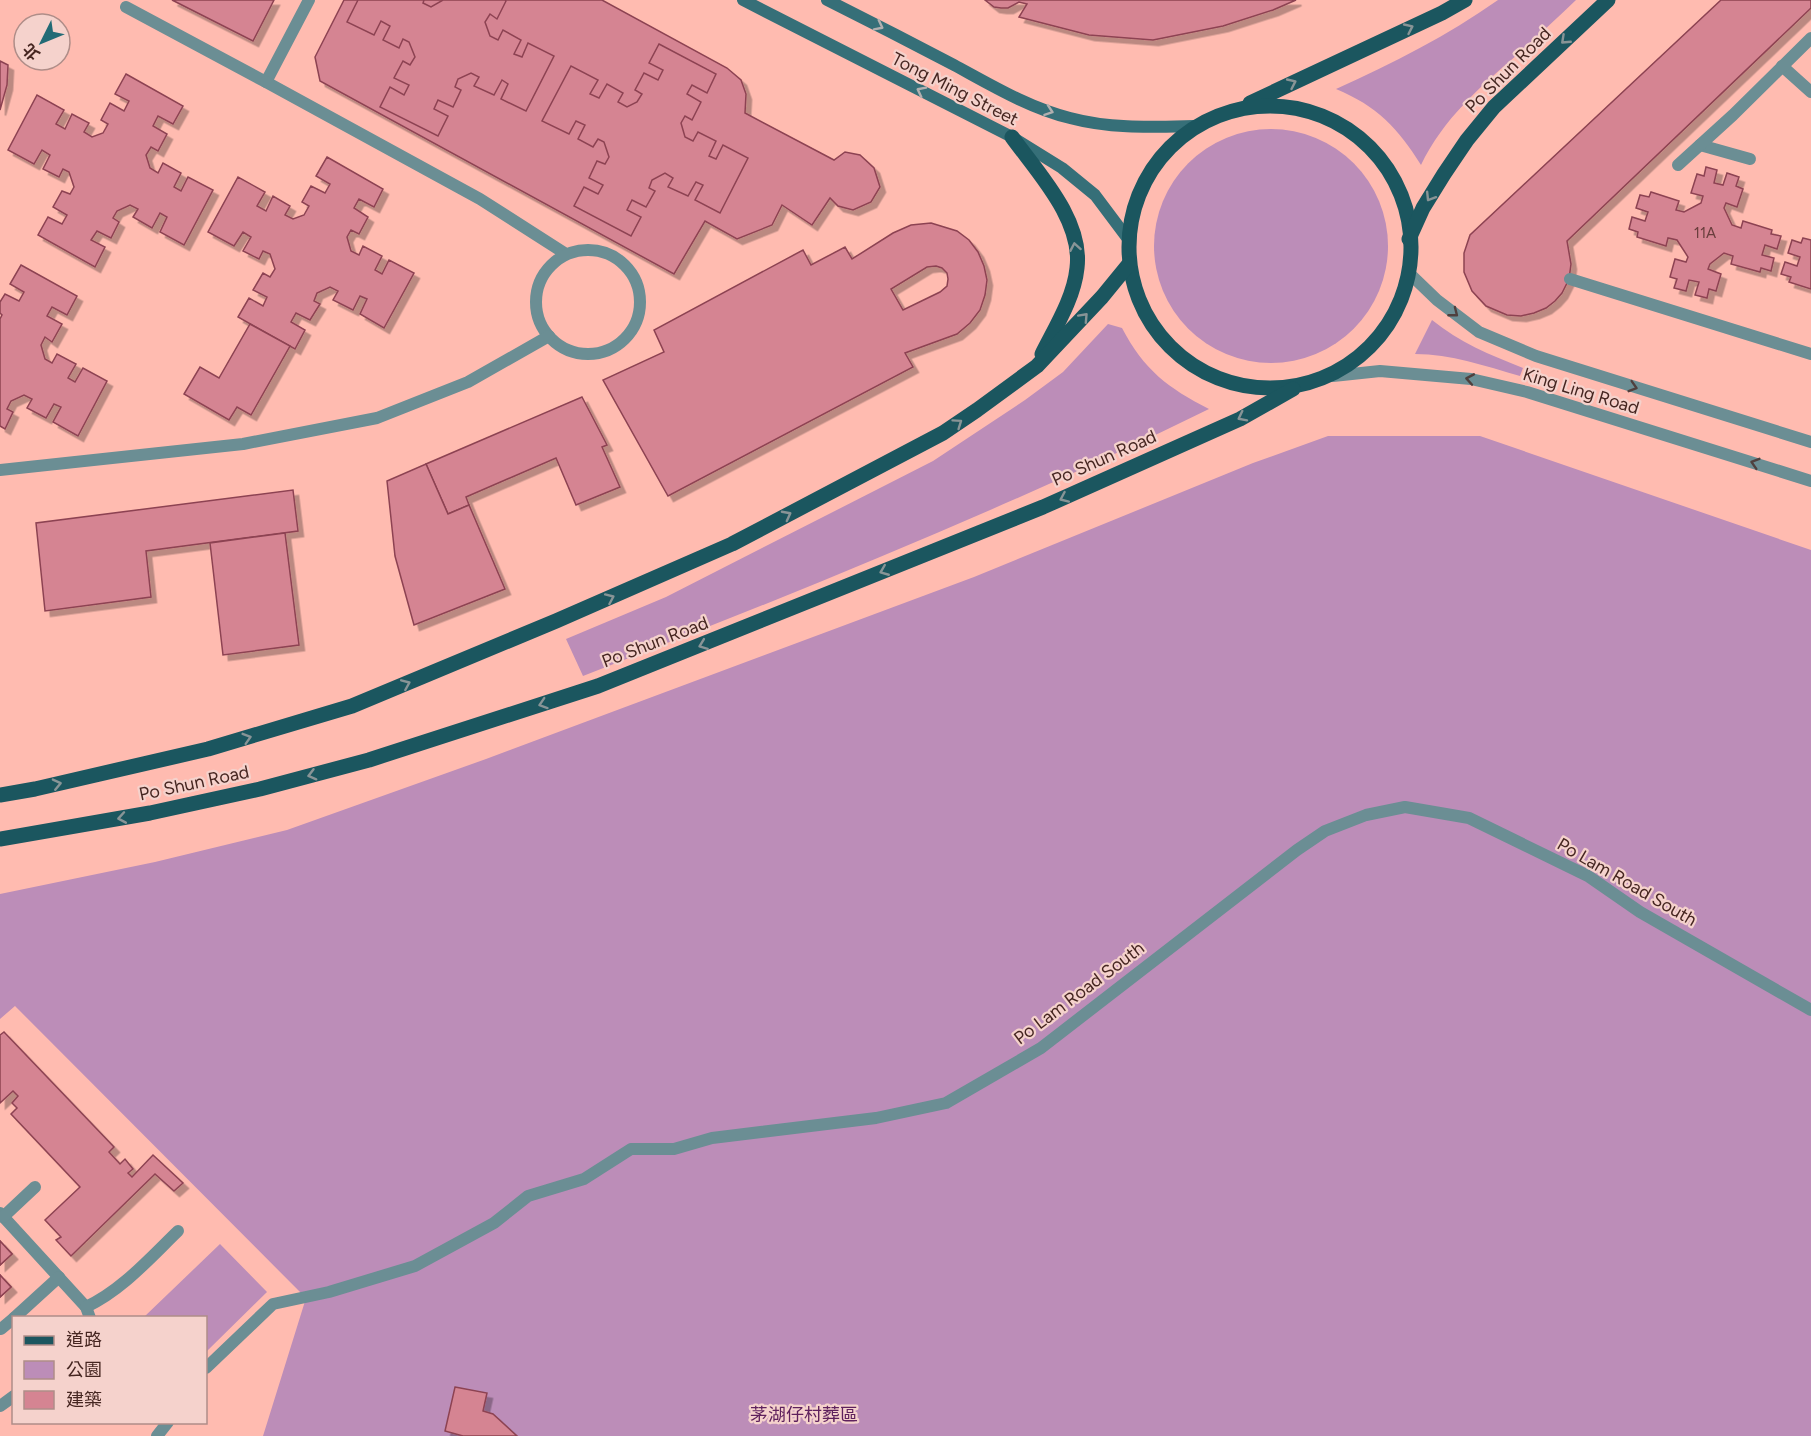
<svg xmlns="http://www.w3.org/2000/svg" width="1811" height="1436" font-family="Figtree,'Noto Sans TC',sans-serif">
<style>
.green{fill:#bc8db8}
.building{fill:#d58492;stroke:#8d4352;stroke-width:1.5;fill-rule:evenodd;filter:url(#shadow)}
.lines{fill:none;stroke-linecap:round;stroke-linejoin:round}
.service{stroke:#6b8e94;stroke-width:12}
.minor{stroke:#6b8e94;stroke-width:12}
.tertiary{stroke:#6b8e94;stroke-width:12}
.secondary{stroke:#366f78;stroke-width:12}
.primary{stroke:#1b565f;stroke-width:15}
.oneway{stroke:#b2afaf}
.oneway2{stroke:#889496}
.oneway3{stroke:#4f403e}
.labels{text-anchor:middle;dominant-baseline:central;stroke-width:4.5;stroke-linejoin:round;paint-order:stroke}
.number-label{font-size:15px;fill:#6a3e3d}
.street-label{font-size:18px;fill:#462621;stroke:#f5d2cc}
.park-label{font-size:18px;fill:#5f215d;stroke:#f5d2cc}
</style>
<defs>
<filter id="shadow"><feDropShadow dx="5.5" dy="5.5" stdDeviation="0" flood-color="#0004"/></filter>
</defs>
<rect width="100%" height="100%" fill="#ffbbb0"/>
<g class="green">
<path d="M1498,0H1576C1557,18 1538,36 1518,54C1480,87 1443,119 1421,165C1398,128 1377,106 1336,89C1393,63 1447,36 1498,0Z"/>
<circle cx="1271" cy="246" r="117"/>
<path d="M1432,320C1459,342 1490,355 1523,368L1520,376C1485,366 1451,354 1415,354Z"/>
<path d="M1108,324L1122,328C1144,370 1168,388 1209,409C1005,509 794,594 583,676L566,639L666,597L933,461L1025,400L1063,372Z"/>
<polygon points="1328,436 1480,436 1811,550 1811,1436 263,1436 306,1298 15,1006 0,1019 0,894 155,862 287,830 486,759 974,577 1253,463"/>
<polygon points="220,1244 267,1292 206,1352 206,1318 144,1317"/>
</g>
<g class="building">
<polygon points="172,0 274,0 253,41"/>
<polygon points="344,0 602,0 727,68 741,80 746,94 745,113 834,160 845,152 860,155 874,168 880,187 871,202 853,210 838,206 830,198 812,225 782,205 772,225 737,239 705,221 674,274 320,81 315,57"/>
<polygon points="358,0 424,0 423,3 431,7 443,0 505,0 506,1 497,19 490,14 485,22 490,36 498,40 503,30 521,40 514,54 522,57 528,43 554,56 526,111 501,99 508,84 502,80 494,95 474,86 479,77 471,73 458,79 455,87 461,90 453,107 438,100 434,109 448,116 438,136 380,107 390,87 404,95 409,85 394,78 403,61 410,65 415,57 409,42 403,39 399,48 383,40 390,26 381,21 374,35 347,22"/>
<polygon points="985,0 1296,0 1273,10 1223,26 1153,40 1089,35 1019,17 1027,4 1019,2 1008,8 1001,8 994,7"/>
<polygon points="1721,0 1811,0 1811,8 1567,241 1571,264 1569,279 1562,293 1555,301 1546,308 1534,313 1521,316 1507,315 1486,306 1472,291 1464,272 1464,253 1470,235"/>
<polygon points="659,44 716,74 707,93 692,85 687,94 701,102 692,120 685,116 681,123 685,137 693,141 698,132 716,141 709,156 716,159 723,145 748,158 720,213 695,200 703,185 696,182 688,196 668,187 673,178 665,173 652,180 649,188 655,191 646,207 632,200 627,210 641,217 631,236 574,206 584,187 598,194 603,185 589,178 597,161 605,164 609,157 604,142 598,139 593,147 578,139 585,125 576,121 569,134 542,121 571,66 598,80 590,94 599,98 607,84 623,93 618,102 627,107 637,102 642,94 635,90 644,73 658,80 663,70 649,63"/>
<polygon points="0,61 8,65 7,85 0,110"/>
<polygon points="126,74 183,106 173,124 158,116 153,126 167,134 158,151 151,147 146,155 150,168 158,173 163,163 181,173 174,187 181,191 188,177 213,190 184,245 160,232 167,217 160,213 152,228 133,217 138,209 130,205 117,211 113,218 119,222 111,238 97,231 91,240 105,247 95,267 38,235 48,217 62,224 67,215 53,207 62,191 70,194 74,187 69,172 63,169 59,177 43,169 50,155 42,150 34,164 8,150 37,95 64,110 56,124 65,129 72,114 89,123 84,132 92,137 103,133 108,124 101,120 110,103 124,111 129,101 115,94"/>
<polygon points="327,157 383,189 374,207 359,199 354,208 368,217 359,234 351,230 347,237 351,251 359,255 363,246 382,256 375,270 382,274 389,260 414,273 384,328 360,314 367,299 360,296 353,310 333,300 338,291 330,287 317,293 314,301 320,304 310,320 296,313 291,322 305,330 295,349 238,317 249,298 263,306 267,297 253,290 263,273 270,277 275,269 270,254 263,251 259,259 243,251 251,237 243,232 234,246 208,232 238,177 265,192 257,206 266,211 273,196 290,206 285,215 293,219 304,215 309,206 302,202 311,186 325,193 330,184 316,176"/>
<polygon points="1706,167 1717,170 1714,183 1723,185 1727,173 1739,177 1736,186 1743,189 1737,207 1726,203 1724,208 1732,225 1741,228 1743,221 1772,230 1771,234 1781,236 1777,249 1765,245 1762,255 1774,258 1771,271 1761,268 1760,272 1731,264 1733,256 1724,253 1710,264 1708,269 1721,274 1716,291 1709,289 1707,298 1695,295 1699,282 1689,280 1686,291 1674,288 1677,279 1670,277 1675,259 1686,262 1688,257 1677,240 1668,238 1666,246 1637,237 1638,232 1629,229 1632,217 1645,221 1648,212 1636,208 1640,195 1649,197 1651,192 1679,201 1676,210 1684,212 1701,203 1703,196 1691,193 1697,174 1704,176"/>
<path d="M931,223L957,231L969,240L978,252L984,266L987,280L985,295L980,310L970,323L957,334L905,353L913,367L668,496L603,380L664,352L654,330L803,250L811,265L845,247L852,259L893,233L911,225ZM936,266L942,268L947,273L948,279L947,286L940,292L903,310L891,289L927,267Z"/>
<polygon points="1803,238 1811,240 1811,289 1789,282 1791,277 1781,274 1785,262 1797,266 1800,257 1788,253 1792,240 1801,243"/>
<polygon points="21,265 77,296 67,315 52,307 47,316 62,324 52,342 45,337 41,345 45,359 52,363 57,354 76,364 68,378 75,382 83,368 107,381 78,436 53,422 61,407 54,404 46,418 27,408 32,399 24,395 11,401 7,409 13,412 5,429 0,426 0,319 2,315 0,313 0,302 5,294 19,301 24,292 10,284"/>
<polygon points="250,324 290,346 251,415 237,407 229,420 184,394 200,367 219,378"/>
<polygon points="582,397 607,445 602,447 620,487 576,505 556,458 466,497 469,505 448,514 426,464"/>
<polygon points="426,464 448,514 469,505 505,589 414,625 395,556 387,481"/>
<polygon points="293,490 298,531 146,551 151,597 45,611 36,523"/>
<polygon points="285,533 299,645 223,655 210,543"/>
<polygon points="4,1032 114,1147 109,1152 120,1164 125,1159 133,1169 128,1173 132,1177 153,1155 183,1183 174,1191 155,1174 71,1256 56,1240 61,1237 45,1220 80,1187 11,1114 17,1108 12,1103 18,1096 13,1091 0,1103 0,1035"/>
<polygon points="0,1241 12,1254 0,1265"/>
<polygon points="0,1241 12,1254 0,1265"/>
<polygon points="0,1275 11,1287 0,1297"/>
<polygon points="0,1275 11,1287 0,1297"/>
<polygon points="455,1387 487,1393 483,1411 493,1414 517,1436 463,1436 445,1431"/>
</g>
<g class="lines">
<g class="service">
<polyline points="126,7 266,82 309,0"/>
<polyline points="1782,66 1811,92"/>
<polyline points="266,82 480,199 566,254"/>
<polyline points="1700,145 1750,159"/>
<polyline points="1678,165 1733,115 1811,38"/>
<circle cx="588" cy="302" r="52"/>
<polyline points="1570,279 1811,354"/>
<polyline points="0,470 243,444 377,418 468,382 549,336"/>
<polyline points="0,1213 86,1307 90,1318"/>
<polyline points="3,1217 35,1187"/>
<path d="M86,1307C122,1290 149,1259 178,1231"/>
<polyline points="14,1318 59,1277"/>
<polyline points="1,1329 14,1318"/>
<polyline points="0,1406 14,1396"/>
</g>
<g class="minor">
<polyline points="206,1368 273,1304 329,1292 415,1266 494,1223 528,1196 584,1179 631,1149 674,1149 712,1138 876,1118 946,1103 1041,1048 1297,850 1325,831 1366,815 1405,807 1469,818 1588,876 1640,912 1811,1010"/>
<polyline points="157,1436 168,1422"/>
</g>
<g class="tertiary">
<polyline points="1410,274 1437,300 1479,332 1536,356 1811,442"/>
<polyline points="1333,376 1380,371 1471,379 1527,392 1811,481"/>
</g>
<g class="secondary">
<polyline points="743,0 1012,137 1062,168 1095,195 1128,239"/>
<path d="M827,0C869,21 912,43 954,65C991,85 1029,108 1070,118C1111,129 1152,127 1194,126"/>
</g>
<g class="primary">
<polyline points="1250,103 1442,13 1465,0"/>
<circle cx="1270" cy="247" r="141"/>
<path d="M1012,137C1038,173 1083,220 1077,268C1074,298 1055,328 1042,354"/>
<polyline points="1409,239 1423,208 1444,174 1467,140 1494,107 1608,0"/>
<polyline points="0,795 35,789 208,749 352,706 556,621 732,544 943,433 977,410 1037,366 1102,297 1129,264"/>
<polyline points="0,839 150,813 260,789 369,760 598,686 1043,507 1240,419 1293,389"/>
</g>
</g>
<defs><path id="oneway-chevron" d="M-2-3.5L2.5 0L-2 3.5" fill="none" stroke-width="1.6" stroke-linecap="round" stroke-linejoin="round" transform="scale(1.5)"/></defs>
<g class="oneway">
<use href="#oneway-chevron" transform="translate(879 26) rotate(27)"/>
<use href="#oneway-chevron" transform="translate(921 91) rotate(-153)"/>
<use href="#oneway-chevron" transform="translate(1049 111) rotate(19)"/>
</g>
<g class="oneway2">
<use href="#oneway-chevron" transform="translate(1409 28) rotate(-25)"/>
<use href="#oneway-chevron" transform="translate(1565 40) rotate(137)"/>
<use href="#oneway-chevron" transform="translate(1292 83) rotate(-25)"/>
<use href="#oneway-chevron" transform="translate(1430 197) rotate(122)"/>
<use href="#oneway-chevron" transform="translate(1075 247) rotate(-100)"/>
<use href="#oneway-chevron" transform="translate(1084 317) rotate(-47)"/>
<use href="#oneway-chevron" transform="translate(1242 417) rotate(153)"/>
<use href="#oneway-chevron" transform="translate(958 423) rotate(-35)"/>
<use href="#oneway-chevron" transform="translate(1064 498) rotate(156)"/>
<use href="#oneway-chevron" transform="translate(787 515) rotate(-28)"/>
<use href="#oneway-chevron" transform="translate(884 571) rotate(158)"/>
<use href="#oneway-chevron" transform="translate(610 598) rotate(-24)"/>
<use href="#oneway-chevron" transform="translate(703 645) rotate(159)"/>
<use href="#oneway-chevron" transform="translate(406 684) rotate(-23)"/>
<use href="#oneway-chevron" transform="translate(543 704) rotate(162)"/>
<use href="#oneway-chevron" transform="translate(247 738) rotate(-17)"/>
<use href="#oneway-chevron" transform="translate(312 775) rotate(165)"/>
<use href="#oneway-chevron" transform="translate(57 784) rotate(-13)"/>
<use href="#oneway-chevron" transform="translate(122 818) rotate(170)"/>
</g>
<g class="oneway3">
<use href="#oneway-chevron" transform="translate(1454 313) rotate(38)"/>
<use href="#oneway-chevron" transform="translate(1470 379) rotate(-170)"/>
<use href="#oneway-chevron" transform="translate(1633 387) rotate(17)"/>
<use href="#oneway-chevron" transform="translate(1755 463) rotate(-163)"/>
</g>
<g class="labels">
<g class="number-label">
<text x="1705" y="233">11A</text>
</g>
<g class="street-label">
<text transform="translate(1508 70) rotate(-45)">Po Shun Road</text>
<text transform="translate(955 89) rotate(27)">Tong Ming Street</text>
<text transform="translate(1581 391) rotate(17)">King Ling Road</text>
<text transform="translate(1104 458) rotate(-24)">Po Shun Road</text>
<text transform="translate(655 642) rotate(-21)">Po Shun Road</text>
<text transform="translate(194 783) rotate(-12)">Po Shun Road</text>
<text transform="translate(1627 882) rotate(30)">Po Lam Road South</text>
<text transform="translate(1079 993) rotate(-37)">Po Lam Road South</text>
</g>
<g class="park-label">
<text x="804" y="1415">茅湖仔村葬區</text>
</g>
</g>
<rect x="12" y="1316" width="195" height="108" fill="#f5d2cc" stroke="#af8d88" stroke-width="1.5"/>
<rect x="24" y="1336" width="30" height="9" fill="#1b565f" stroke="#af8d88" stroke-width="1.5"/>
<text x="66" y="1346" font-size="18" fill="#462621">道路</text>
<rect x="24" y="1361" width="30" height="18" fill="#bc8db8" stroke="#af8d88" stroke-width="1.5"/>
<text x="66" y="1376" font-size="18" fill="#462621">公園</text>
<rect x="24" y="1391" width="30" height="18" fill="#d58492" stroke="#af8d88" stroke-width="1.5"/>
<text x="66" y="1406" font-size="18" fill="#462621">建築</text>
<g transform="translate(42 42) rotate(227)"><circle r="28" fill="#f5d2cc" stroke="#af8d88" stroke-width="1.5"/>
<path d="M0-4.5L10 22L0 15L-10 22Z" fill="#226b76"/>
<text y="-9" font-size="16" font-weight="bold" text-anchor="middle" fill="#462621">北</text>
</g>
</svg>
